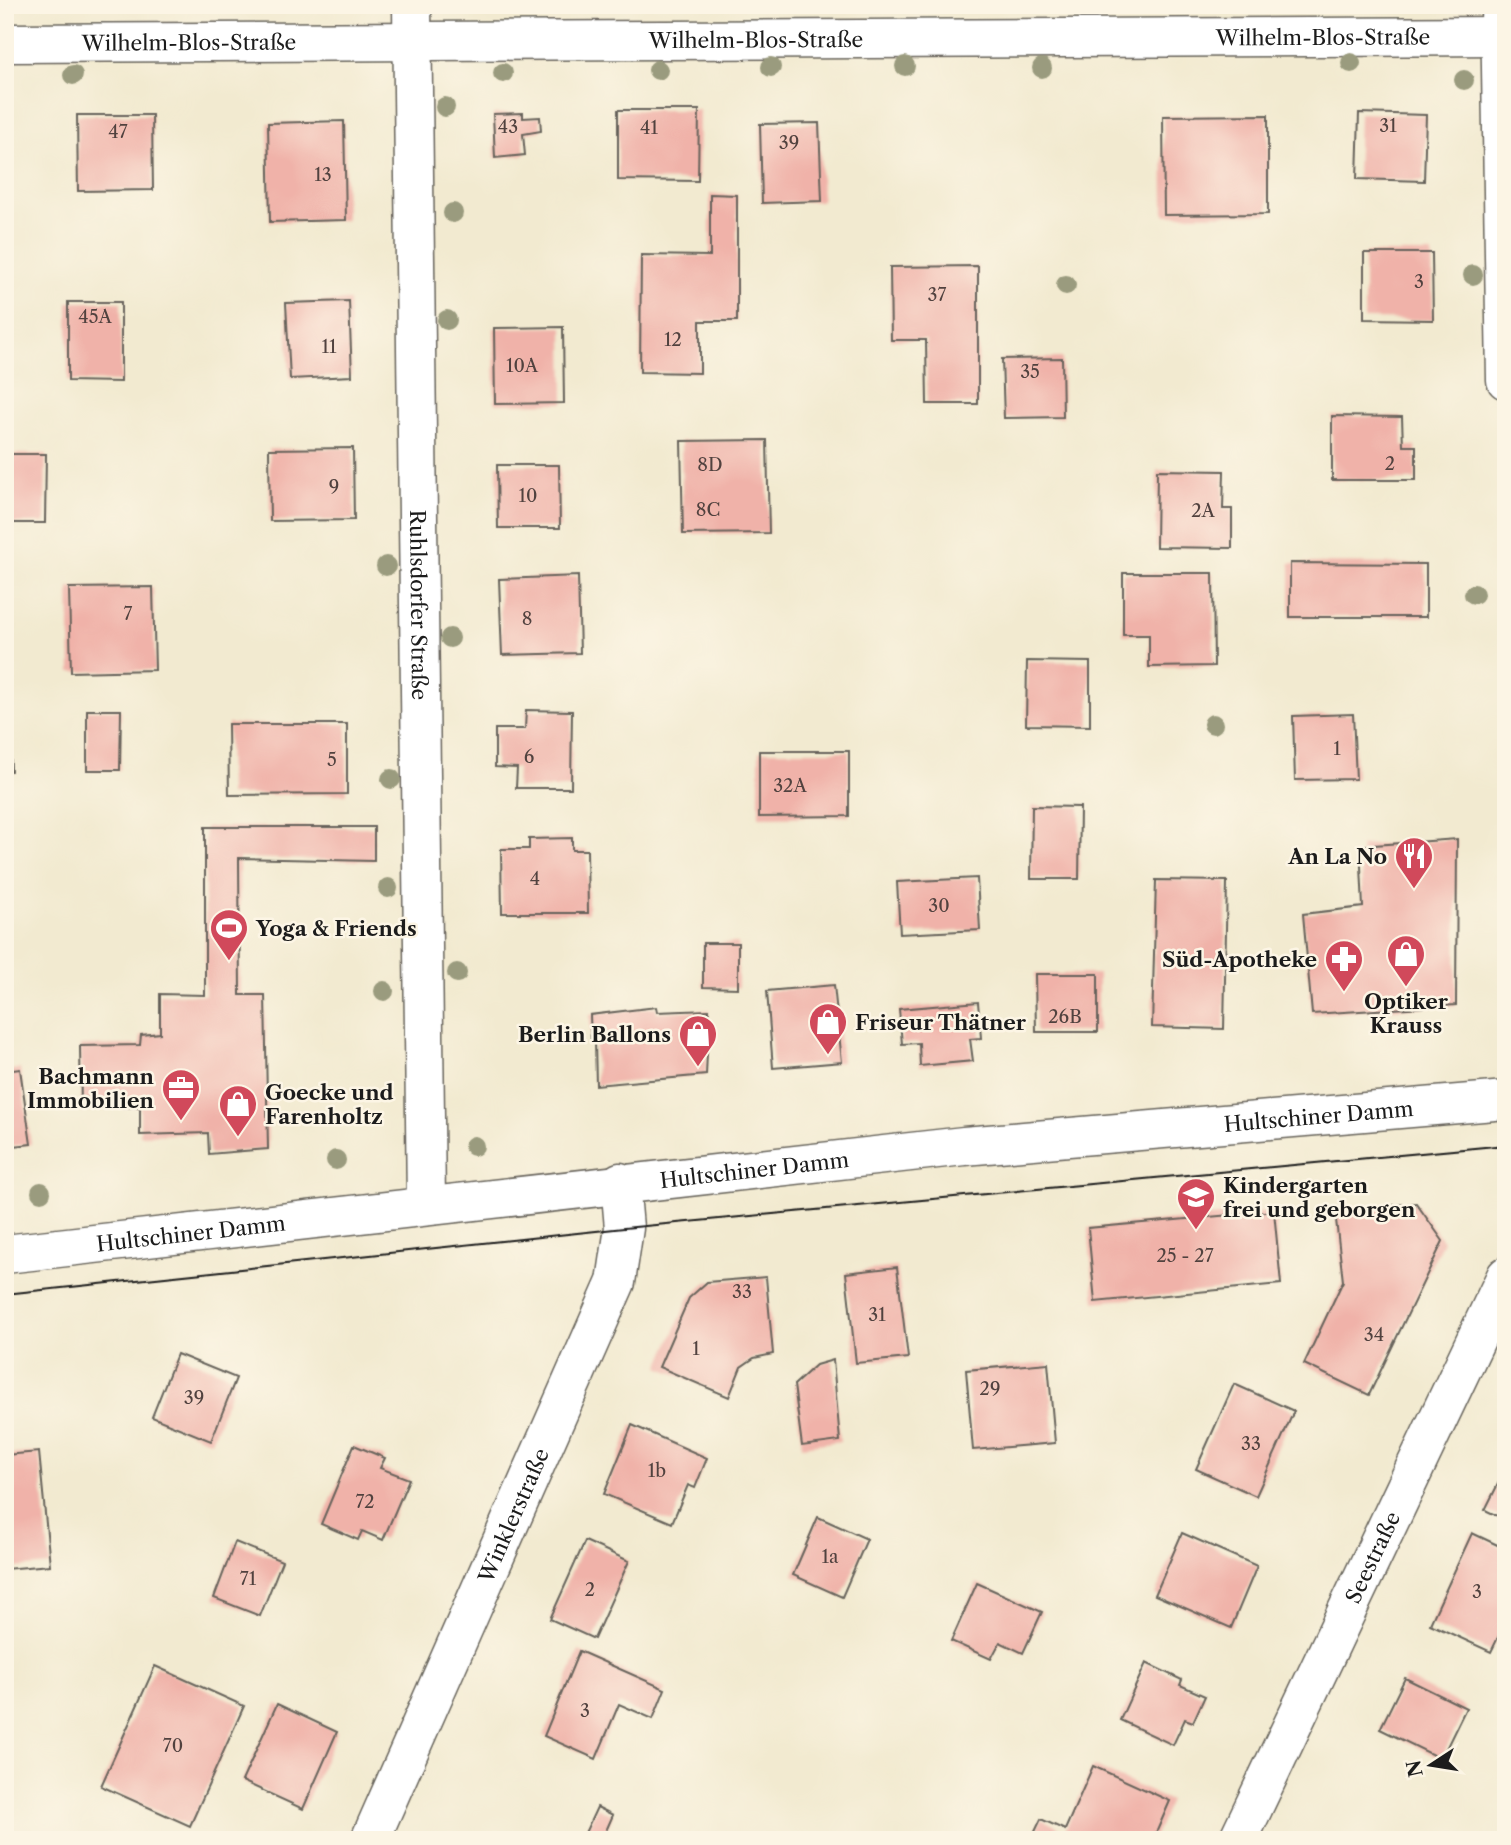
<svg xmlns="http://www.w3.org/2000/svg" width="1511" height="1845" font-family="'Libre Caslon Text',serif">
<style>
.building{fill:#f0b2a9}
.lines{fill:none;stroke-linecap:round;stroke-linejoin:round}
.minor-casing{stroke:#67645b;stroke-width:41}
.major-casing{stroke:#67645b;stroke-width:41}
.minor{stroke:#fff;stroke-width:38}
.major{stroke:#fff;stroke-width:38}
.tram{stroke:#1c1c1c;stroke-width:2}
.tree{fill:#9a9b7e}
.labels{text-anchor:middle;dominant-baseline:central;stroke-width:5;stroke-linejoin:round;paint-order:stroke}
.number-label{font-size:18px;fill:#51423f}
.street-label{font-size:21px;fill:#1c1c1c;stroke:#fcf5e5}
.poi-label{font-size:21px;font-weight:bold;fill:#1c1c1c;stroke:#fcf5e5;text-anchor:end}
</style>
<rect width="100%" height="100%" fill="#fcf5e5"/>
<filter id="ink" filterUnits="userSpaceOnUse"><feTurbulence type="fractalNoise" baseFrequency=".0143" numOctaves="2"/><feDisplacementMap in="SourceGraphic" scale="14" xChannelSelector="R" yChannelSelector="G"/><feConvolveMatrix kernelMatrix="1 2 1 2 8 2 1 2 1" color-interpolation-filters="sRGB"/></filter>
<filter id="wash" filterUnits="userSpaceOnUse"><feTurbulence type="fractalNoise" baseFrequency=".00686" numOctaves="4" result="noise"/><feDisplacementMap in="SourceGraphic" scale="28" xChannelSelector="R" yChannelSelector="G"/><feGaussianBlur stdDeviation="1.57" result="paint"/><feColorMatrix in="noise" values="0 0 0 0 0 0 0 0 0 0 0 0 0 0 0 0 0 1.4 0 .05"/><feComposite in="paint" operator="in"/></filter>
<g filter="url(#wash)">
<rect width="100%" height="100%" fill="#f2ead0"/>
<g id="blocks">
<g class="building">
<polygon points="618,110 699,110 698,181 618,180"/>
<polygon points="5,113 9,113 9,226 5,227"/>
<polygon points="523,113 523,118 540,117 541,131 523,134 525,155 495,158 493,114"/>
<polygon points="1359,113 1426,115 1424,181 1357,179"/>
<polygon points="77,115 152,115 153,190 78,191"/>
<polygon points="1268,115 1268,214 1164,215 1163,116"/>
<polygon points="344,121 346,220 270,222 268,123"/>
<polygon points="819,123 822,201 762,203 760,124"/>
<polygon points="710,194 737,195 737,321 700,321 700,373 640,372 641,255 710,256"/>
<polygon points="1364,253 1432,253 1433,320 1364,319"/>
<polygon points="978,266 978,404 927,404 926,340 891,340 890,267"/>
<polygon points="349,301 352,376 290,379 286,303"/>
<polygon points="68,302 121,302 121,382 68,381"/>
<polygon points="563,327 564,403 495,404 494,328"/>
<polygon points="1062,358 1063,417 1004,418 1002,359"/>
<polygon points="1332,416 1402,417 1403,446 1416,446 1416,480 1332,480"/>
<polygon points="767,440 769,533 683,534 681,441"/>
<polygon points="353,448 354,520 270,521 269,449"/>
<polygon points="5,454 46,454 45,523 5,523"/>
<polygon points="497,465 559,465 560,528 498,528"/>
<polygon points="1157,470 1224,471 1223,509 1232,509 1232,548 1156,547"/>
<polygon points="1290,563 1426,564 1426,617 1290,617"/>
<polygon points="1123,573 1213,573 1214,666 1149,667 1149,635 1123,635"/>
<polygon points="578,576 580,653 502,655 499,579"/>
<polygon points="153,587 155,670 71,672 69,588"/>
<polygon points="1027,661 1090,662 1090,726 1026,725"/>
<polygon points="87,710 121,710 120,770 87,770"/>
<polygon points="526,710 572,711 571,788 516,788 517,768 495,767 495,729 525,729"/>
<polygon points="1353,714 1356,779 1295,780 1293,716"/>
<polygon points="228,724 347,724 347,794 229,795"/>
<polygon points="5,741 10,741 11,771 5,772"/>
<polygon points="759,751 849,751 849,816 759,817"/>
<polygon points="1032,806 1080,807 1079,879 1031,879"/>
<polygon points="205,827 374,827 374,861 239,858 240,995 265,995 268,1149 209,1154 208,1133 140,1135 140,1107 81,1108 80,1046 140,1045 141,1035 160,1033 160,994 205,995"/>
<polygon points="572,838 572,850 587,850 588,913 502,913 501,849 529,849 529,839"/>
<polygon points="1457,839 1456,1005 1312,1014 1303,914 1363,907 1360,846"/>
<polygon points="977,878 980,930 900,934 897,882"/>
<polygon points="1156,880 1227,881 1224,1029 1152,1027"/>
<polygon points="703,943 738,943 738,988 703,987"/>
<polygon points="1035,974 1098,974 1098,1032 1036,1032"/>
<polygon points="834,985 842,1062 773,1068 767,991"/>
<polygon points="978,1002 981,1038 970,1039 973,1061 920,1066 919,1043 902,1044 899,1009"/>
<polygon points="656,1007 657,1012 709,1010 706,1075 596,1085 595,1041 591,1040 590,1015"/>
<polygon points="20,1069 31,1144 5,1147 5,1071"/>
<polygon points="1416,1203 1443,1241 1369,1395 1304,1364 1343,1281 1335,1211"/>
<polygon points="1274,1211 1281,1284 1095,1302 1088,1228"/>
<polygon points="897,1267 908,1358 856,1363 846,1273"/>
<polygon points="766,1277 773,1354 754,1358 741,1367 729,1397 659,1367 689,1298 707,1282"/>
<polygon points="177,1354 236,1378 211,1441 152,1417"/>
<polygon points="833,1360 840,1441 802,1446 794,1385 816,1365"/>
<polygon points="1048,1363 1055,1443 973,1450 966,1370"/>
<polygon points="1234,1384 1294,1411 1256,1496 1196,1469"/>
<polygon points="632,1425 707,1458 695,1488 688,1485 672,1523 604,1494"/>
<polygon points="354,1445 385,1458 380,1468 409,1479 383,1540 362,1531 358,1540 321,1524"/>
<polygon points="39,1452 50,1565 5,1569 5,1455"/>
<polygon points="1506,1468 1506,1520 1485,1510"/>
<polygon points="818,1517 867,1539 842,1597 793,1575"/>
<polygon points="1182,1533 1257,1566 1231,1628 1155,1595"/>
<polygon points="1472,1533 1506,1549 1506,1621 1491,1652 1430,1624"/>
<polygon points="585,1541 629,1561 594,1639 550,1619"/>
<polygon points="235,1542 282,1561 260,1616 214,1598"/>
<polygon points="977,1583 1042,1612 1023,1653 1000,1642 991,1659 951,1641"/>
<polygon points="579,1651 665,1689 653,1719 619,1704 596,1759 544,1736"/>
<polygon points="1146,1663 1182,1680 1180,1685 1205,1696 1193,1722 1185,1719 1173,1745 1120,1720"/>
<polygon points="155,1666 244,1706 190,1826 101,1786"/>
<polygon points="1405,1678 1466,1708 1441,1759 1380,1729"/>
<polygon points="277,1704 337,1732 303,1809 242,1781"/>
<polygon points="1093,1766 1170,1801 1153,1840 1031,1840 1041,1819 1065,1830"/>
<polygon points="597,1807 613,1815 602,1840 584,1835"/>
</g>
</g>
</g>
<g filter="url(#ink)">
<use href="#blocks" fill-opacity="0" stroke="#67645b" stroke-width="2"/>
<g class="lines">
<defs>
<g id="minor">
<path id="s1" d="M412,5L426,1204"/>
<polyline points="1500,5 1506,380"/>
<path id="s2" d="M5,43L1506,36"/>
<path id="s3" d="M370,1840L616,1282L624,1228L620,1182"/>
<path id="s4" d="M1238,1840L1506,1276"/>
</g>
<g id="major">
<path id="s5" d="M5,1254L964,1146L1506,1100"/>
</g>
</defs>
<use href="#minor" class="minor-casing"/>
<use href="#major" class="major-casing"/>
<use href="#minor" class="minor"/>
<use href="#major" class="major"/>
<polyline class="tram" points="5,1294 624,1228 1506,1145"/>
</g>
<g class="tree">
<circle cx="1351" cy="63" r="10"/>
<circle cx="905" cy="66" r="10"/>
<circle cx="771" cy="67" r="10"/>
<circle cx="1042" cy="68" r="10"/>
<circle cx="658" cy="70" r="10"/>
<circle cx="503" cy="73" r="10"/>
<circle cx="73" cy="75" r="10"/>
<circle cx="1464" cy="80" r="10"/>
<circle cx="445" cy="107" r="10"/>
<circle cx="453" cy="213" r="10"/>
<circle cx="1473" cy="275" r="10"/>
<circle cx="1066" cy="285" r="10"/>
<circle cx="447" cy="320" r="10"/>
<circle cx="386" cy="566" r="10"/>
<circle cx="1474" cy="594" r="10"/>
<circle cx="450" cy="638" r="10"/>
<circle cx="1213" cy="724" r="10"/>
<circle cx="391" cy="779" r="10"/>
<circle cx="388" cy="888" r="10"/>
<circle cx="457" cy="973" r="10"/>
<circle cx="384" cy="991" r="10"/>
<circle cx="474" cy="1146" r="10"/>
<circle cx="336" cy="1160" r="10"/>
<circle cx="41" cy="1192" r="10"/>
</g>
</g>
<defs>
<symbol id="restaurant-pin" viewBox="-11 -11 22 30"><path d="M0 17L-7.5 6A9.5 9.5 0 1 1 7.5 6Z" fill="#d1495b" stroke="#fcf5e5"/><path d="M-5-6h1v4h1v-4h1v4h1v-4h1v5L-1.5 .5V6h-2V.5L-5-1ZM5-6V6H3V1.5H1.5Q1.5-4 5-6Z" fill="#fff"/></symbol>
<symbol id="stadium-pin" viewBox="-11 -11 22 30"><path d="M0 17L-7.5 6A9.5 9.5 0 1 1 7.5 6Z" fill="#d1495b" stroke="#fcf5e5"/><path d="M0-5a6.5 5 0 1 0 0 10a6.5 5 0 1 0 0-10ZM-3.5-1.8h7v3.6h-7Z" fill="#fff"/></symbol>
<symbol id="shop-pin" viewBox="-11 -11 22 30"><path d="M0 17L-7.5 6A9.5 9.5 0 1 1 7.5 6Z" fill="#d1495b" stroke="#fcf5e5"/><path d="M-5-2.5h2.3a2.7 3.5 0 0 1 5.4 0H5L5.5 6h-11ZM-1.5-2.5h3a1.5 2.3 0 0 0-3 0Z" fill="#fff"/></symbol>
<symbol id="pharmacy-pin" viewBox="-11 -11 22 30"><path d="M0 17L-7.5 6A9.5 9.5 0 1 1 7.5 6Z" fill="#d1495b" stroke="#fcf5e5"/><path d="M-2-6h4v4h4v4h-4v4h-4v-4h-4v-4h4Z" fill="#fff"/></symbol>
<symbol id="office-pin" viewBox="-11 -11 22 30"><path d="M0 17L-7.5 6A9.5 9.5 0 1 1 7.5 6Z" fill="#d1495b" stroke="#fcf5e5"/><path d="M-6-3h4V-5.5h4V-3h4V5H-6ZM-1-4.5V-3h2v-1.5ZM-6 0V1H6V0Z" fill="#fff"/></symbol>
<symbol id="school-pin" viewBox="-11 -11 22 30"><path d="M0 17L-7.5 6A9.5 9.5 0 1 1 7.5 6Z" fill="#d1495b" stroke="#fcf5e5"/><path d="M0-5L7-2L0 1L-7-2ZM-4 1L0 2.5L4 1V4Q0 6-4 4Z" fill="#fff"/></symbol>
</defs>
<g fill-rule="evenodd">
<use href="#restaurant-pin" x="1392" y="834" width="44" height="60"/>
<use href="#stadium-pin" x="207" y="906" width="44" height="60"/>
<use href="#shop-pin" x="1384" y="932" width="44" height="60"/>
<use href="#pharmacy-pin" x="1322" y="937" width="44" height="60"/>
<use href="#shop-pin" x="806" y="1000" width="44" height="60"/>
<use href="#shop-pin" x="676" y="1012" width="44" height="60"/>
<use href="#office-pin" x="159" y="1066" width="44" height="60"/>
<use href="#shop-pin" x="216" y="1082" width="44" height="60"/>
<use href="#school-pin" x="1174" y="1175" width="44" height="60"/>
</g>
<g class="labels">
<g class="number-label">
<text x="1388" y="126">31</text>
<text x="508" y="127">43</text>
<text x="649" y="128">41</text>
<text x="118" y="132">47</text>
<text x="789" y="143">39</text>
<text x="323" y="175">13</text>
<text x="1419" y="282">3</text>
<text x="937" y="295">37</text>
<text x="95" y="317">45A</text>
<text x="673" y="340">12</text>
<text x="329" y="347">11</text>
<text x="522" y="366">10A</text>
<text x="1030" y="372">35</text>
<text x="1390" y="464">2</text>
<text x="710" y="465">8D</text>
<text x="334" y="487">9</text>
<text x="528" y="496">10</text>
<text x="708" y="510">8C</text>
<text x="1203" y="511">2A</text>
<text x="128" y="614">7</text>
<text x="527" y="619">8</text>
<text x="1337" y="749">1</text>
<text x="529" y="757">6</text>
<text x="332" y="760">5</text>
<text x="790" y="786">32A</text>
<text x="535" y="879">4</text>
<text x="939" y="906">30</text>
<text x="1065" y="1017">26B</text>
<text x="1185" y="1256">25 - 27</text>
<text x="742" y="1292">33</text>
<text x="877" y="1315">31</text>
<text x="1374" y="1335">34</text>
<text x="696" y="1349">1</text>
<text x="990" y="1389">29</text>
<text x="194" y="1398">39</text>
<text x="1251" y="1444">33</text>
<text x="657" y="1471">1b</text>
<text x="365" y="1502">72</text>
<text x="830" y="1557">1a</text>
<text x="248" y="1579">71</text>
<text x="590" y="1590">2</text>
<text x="1477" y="1592">3</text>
<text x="585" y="1711">3</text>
<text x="173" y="1746">70</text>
</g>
<g class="street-label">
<text stroke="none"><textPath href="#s2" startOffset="1318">Wilhelm-Blos-Straße</textPath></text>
<text stroke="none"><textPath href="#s2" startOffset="751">Wilhelm-Blos-Straße</textPath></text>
<text stroke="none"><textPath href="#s2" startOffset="184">Wilhelm-Blos-Straße</textPath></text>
<text stroke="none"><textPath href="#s1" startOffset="600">Ruhlsdorfer Straße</textPath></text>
<text stroke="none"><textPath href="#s5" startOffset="1321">Hultschiner Damm</textPath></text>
<text stroke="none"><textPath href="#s5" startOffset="754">Hultschiner Damm</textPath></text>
<text stroke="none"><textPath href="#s5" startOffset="187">Hultschiner Damm</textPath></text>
<text stroke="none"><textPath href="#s3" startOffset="355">Winklerstraße</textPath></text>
<text stroke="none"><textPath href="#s4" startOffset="313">Seestraße</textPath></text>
</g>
<g class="poi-label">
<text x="1387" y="856">An La No</text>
<text x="256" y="928" text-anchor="start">Yoga &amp; Friends</text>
<text x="1317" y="959">Süd-Apotheke</text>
<text x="1406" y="1001" text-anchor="middle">Optiker<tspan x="1406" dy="24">Krauss</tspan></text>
<text x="855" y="1022" text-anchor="start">Friseur Thätner</text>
<text x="671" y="1034">Berlin Ballons</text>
<text x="154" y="1076">Bachmann<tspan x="154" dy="24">Immobilien</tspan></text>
<text x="265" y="1092" text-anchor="start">Goecke und<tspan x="265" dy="24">Farenholtz</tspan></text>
<text x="1223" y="1185" text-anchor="start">Kindergarten<tspan x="1223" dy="24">frei und geborgen</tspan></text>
</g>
</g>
<rect width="1511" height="1845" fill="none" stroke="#fcf5e5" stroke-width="28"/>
<g transform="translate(1431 1765) rotate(258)" stroke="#fcf5e5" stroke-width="5" paint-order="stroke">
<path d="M0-5L12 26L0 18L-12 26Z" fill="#1c1c1c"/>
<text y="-10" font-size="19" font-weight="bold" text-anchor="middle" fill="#1c1c1c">N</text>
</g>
</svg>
